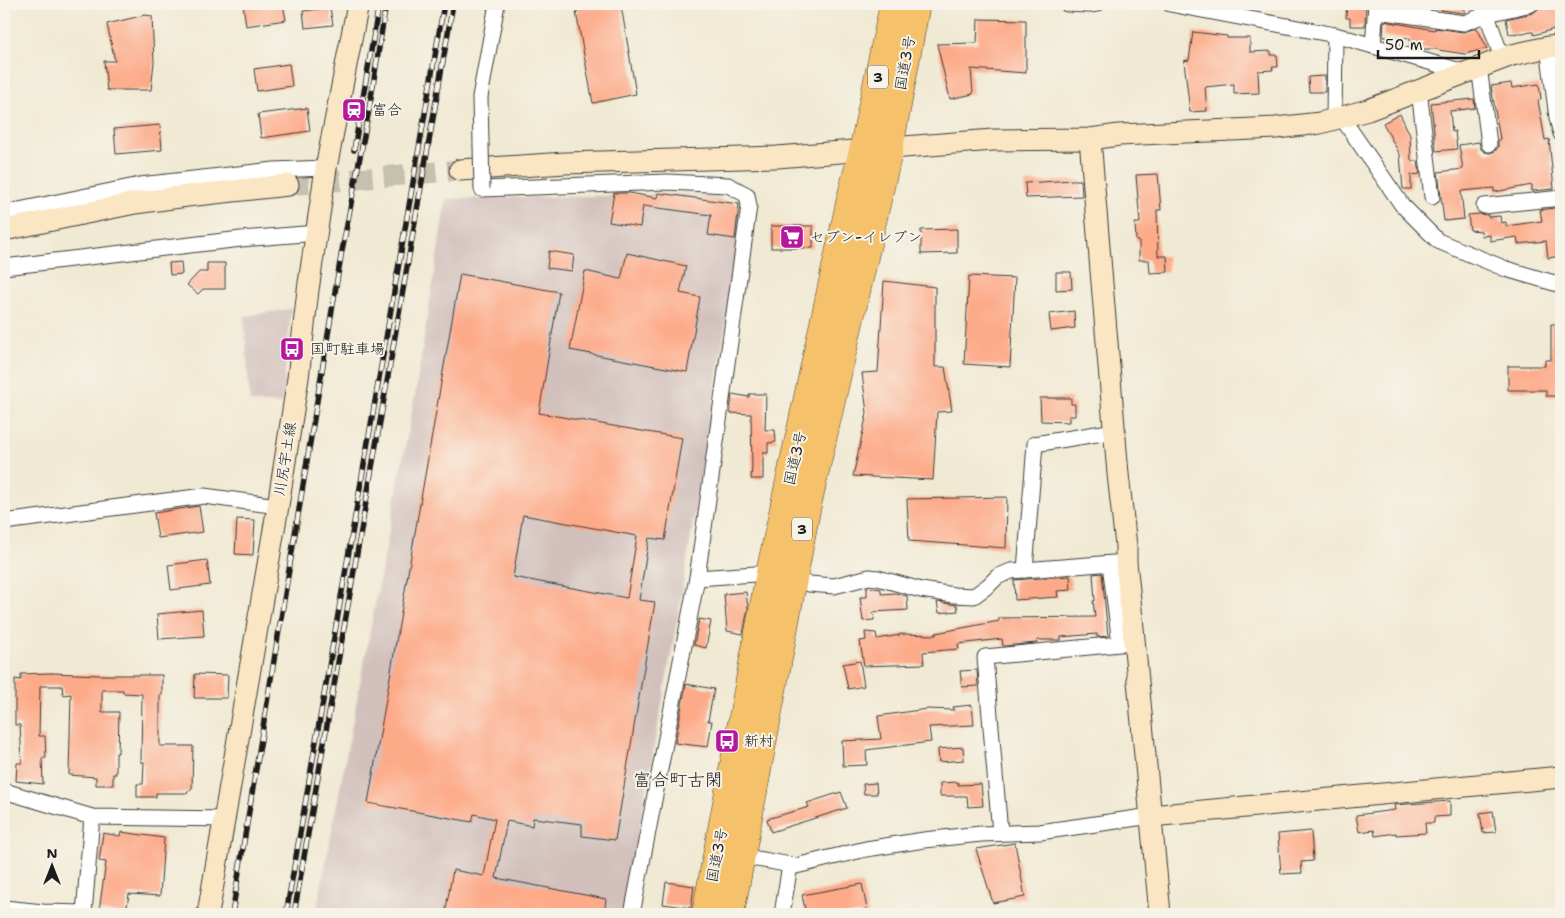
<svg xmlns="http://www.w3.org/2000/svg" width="1565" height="918" font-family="'Shantell Sans','Klee One',sans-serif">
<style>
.industrial{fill:#d1c0bc}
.building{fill:#fdaa89;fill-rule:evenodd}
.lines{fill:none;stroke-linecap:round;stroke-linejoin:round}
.secondary-tunnel{stroke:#c6c0ae;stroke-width:21;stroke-dasharray:21 11;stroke-linecap:butt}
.street-casing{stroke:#3c3b37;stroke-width:17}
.secondary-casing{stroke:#3c3b37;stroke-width:23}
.highway-casing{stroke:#3c3b37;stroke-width:29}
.street{stroke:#fff;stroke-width:15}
.secondary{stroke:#fbe6c4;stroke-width:21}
.highway{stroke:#f5c16b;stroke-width:28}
.rail-casing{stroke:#1c1c1c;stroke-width:5.5}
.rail{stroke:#f7f3e8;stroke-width:4;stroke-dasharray:11;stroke-linecap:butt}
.street-bridge-casing{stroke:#3c3b37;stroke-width:17;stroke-linecap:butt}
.street-bridge{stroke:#fff;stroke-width:15}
.labels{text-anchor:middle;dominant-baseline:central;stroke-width:4;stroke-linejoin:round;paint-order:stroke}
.shield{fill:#f7f3e8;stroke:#5e5c59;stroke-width:1}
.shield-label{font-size:14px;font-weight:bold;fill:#1c1c1c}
.street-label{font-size:15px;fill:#1c1c1c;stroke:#f7f3e8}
.poi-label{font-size:15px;fill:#1c1c1c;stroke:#f7f3e8;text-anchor:start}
.quarter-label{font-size:18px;fill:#1c1c1c;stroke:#f7f3e8}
</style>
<rect width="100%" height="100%" fill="#f7f3e8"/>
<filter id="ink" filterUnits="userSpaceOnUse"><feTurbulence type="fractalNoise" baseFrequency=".02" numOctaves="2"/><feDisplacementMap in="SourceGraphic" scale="10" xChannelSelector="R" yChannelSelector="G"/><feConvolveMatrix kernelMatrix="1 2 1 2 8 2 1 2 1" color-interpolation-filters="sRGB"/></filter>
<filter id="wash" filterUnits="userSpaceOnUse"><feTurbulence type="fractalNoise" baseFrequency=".0096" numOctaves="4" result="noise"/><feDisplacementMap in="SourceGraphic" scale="20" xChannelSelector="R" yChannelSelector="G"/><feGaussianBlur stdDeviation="1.12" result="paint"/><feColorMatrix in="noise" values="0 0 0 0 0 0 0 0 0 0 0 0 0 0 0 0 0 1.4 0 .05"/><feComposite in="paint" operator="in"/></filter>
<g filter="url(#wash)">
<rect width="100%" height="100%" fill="#f0e9d3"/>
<g class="industrial">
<polygon points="658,193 712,193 744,215 679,609 624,914 316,914 416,390 446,199 645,195"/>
<polygon points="291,309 282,404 250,402 244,316"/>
</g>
<g id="blocks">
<g class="building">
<polygon points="243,4 283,4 286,20 246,26"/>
<polygon points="576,4 617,4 618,6 621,5 636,94 593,103 576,12 578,12"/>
<polygon points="1347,4 1366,4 1365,26 1350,26 1350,18 1346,18"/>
<polygon points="1441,4 1464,4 1465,12 1463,13 1441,10"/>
<polygon points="1547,6 1561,8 1561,27 1534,35 1533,32 1509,34 1506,19 1533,13 1539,8"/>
<polygon points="330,8 333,25 305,28 303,11"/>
<polygon points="145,15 152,16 154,62 151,90 107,90 104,61 115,61 107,24"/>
<polygon points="978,19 1026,20 1026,73 971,69 973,94 950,99 937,44 977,43"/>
<polygon points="1384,21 1435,30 1435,28 1463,32 1477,28 1487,48 1465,54 1438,50 1438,49 1419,49 1410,47 1410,38 1383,37"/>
<polygon points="1193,32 1227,36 1227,38 1250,38 1250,52 1271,51 1271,55 1277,55 1278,67 1272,67 1273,70 1258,71 1259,93 1234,94 1234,84 1205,87 1207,111 1190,112 1184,61 1189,60"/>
<polygon points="289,64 292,86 257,91 254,69"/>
<polygon points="1325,76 1325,92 1309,92 1308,77"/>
<polygon points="1511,83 1512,88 1539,84 1541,99 1538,100 1545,140 1549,139 1554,189 1532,191 1532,185 1494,192 1494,188 1461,191 1464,219 1444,221 1438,172 1463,169 1459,145 1479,142 1481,149 1485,152 1490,153 1495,151 1498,147 1498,140 1500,139 1491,86"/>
<polygon points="1474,99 1475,108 1450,111 1452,132 1455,131 1457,149 1436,151 1431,103"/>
<polygon points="307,108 310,131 261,138 258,114"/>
<polygon points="1400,114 1410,135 1411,161 1418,161 1420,174 1411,175 1411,189 1403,189 1400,155 1383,123"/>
<polygon points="160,125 162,150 116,154 114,129"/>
<polygon points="1158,174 1161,210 1157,210 1158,256 1167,256 1168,272 1150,273 1149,260 1139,260 1139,241 1136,241 1135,223 1140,223 1136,175"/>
<polygon points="1073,180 1081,180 1082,196 1026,198 1025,183"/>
<polygon points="614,193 630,193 657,198 658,193 739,204 735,239 708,235 711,215 643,206 640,227 609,222"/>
<polygon points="1561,207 1561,256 1548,258 1546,241 1518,244 1517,237 1490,241 1490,235 1482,236 1481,231 1470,230 1468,215 1479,214 1488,215 1488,217 1500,216 1501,223 1506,222 1506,226 1542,221 1540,210"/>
<rect x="771" y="226" width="42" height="22"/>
<polygon points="957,229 957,253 921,254 921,230"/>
<polygon points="549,251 574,255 572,271 547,268"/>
<polygon points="627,253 686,266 680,293 700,297 687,372 570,350 585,271 621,279"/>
<polygon points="181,262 182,274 170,275 169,263"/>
<polygon points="207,263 225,263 225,289 203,289 198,294 187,285 199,272 207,272"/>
<polygon points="1056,272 1071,272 1072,289 1056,290"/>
<path d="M460,274L559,292L539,413L682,438L665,540L649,538L639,600L655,602L615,840L582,836V824L533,818L532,826L507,821L496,878L606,899L604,914H445L453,870L484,876L495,819L474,814L472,822L368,803ZM523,515L637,536L627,598L513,577Z"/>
<polygon points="969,276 1015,278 1010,367 964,364"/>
<polygon points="884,281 935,287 935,367 945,367 952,411 937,412 933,480 853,476 867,413 862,373 878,372"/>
<polygon points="1074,311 1075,328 1051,331 1049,314"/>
<polygon points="1551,324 1561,324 1561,396 1546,396 1546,390 1508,390 1508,366 1545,366 1545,360 1551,360"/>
<polygon points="732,394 749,397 749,394 766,394 765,430 775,430 776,442 768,443 768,453 763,453 763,479 751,479 752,467 751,414 730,413"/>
<polygon points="1040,398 1071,398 1071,404 1075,404 1075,416 1069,416 1069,422 1041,421"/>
<polygon points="1007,497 1006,548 909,541 907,499"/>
<polygon points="199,506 203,532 158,538 154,513"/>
<polygon points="237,519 255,520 253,555 235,554"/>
<polygon points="207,560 210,585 171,590 168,565"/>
<polygon points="1102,573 1108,636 1097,637 1097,634 1061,637 1061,640 1037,640 1037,643 1003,646 1002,639 958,644 959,649 923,652 924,664 864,666 860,641 866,640 865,632 876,633 877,639 900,635 900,634 936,635 936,633 999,621 999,618 1095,617 1093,601 1095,601 1093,574"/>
<polygon points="1070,576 1071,590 1057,591 1058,597 1015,600 1014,580"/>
<polygon points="867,587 881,589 881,594 895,593 907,596 908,610 873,612 874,620 863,621 860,597 867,597"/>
<polygon points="746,592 748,608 743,634 727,631 724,594"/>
<polygon points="937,602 957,605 958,611 939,613"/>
<polygon points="202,610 204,636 159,639 157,614"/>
<polygon points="699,619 711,621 706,648 694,645"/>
<polygon points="860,661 864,686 848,689 843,664"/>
<polygon points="977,670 978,686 962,687 960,671"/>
<polygon points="52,673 99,675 162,675 162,695 160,695 160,746 193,746 192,788 187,793 156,793 156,797 137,797 137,784 143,784 144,762 141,762 142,694 123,693 123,690 102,690 102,712 119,712 118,753 116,753 116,774 113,774 113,785 96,785 96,777 69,775 71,694 63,695 62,686 40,686 39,736 45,736 46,758 42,758 43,784 16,781 17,763 22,763 20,725 15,725 15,679 21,680 21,674"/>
<polygon points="195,674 228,675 227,698 194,698"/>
<polygon points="686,684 714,689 708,721 712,721 708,747 675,743"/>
<polygon points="972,705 974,725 929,727 931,742 866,750 867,765 843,766 842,741 881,739 878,716 927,709 954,710 953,707"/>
<polygon points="963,747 964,760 939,762 938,749"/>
<polygon points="958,782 958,785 981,784 983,806 968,807 967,796 940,796 940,783"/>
<polygon points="876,783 877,794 864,794 863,784"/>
<polygon points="841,792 847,808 771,832 767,819 809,807 807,803"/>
<polygon points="1450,801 1450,816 1434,817 1434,823 1425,823 1426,833 1396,835 1396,833 1375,836 1374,830 1359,832 1356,815 1395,810 1394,805"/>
<polygon points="1493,811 1496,832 1483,833 1480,813"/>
<polygon points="1311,831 1313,861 1301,862 1302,873 1281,874 1278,834"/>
<polygon points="121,832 164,838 160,896 129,894 126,914 99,911 106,862 99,861 103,833 120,836"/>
<polygon points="1015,843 1025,897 993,903 976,849"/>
<polygon points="666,882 694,886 691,908 663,904"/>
<polygon points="862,884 868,914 806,914 802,895"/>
</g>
</g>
</g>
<g filter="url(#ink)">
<use href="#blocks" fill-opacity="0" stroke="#3c3b37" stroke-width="1"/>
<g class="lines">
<polyline class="secondary-tunnel" points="288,185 460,170"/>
<defs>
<g id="street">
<polyline points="1067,4 1089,5 1097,4"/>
<polyline points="1170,4 1335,35 1464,72"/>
<polyline points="1483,4 1502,58"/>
<polyline points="1377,11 1464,23 1487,14 1531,4"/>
<polyline points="1373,46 1376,4"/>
<polyline points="1548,47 1557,118 1561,134"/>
<polyline points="1479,66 1489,144"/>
<polyline points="1419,91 1432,197"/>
<polyline points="1342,118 1402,205 1438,241 1506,269 1561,285"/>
<polyline points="1334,120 1335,35"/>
<polyline points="481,144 480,97 497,4"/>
<polyline points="482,189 667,182 728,185 747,195 749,206 697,578 632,914"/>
<polyline points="1484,206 1561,198"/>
<polyline points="4,213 140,185 274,170 326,168"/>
<polyline points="4,267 241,239 317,233"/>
<polyline points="4,522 204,496 278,506"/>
<polyline points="1025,570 1035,444 1115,431"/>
<polyline points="697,578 770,573 793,578 809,584 834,586 869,577 878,578 921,590 954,595 974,596 989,585 997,577 1011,571 1126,562"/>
<polyline points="4,791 92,817 225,819"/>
<polyline points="1000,833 985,657 1120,644 1110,564"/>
<polyline points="741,856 796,866 866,849 924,840 981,834 1040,832 1151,816"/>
<polyline points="4,908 43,912 84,913 92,817"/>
<polyline points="782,914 790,865"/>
</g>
<g id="secondary">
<polyline points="1090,139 1118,474 1126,546 1126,562 1133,628 1160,914"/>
<polyline points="460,170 565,163 777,157 993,140 1090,139 1119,135 1276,128 1320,123 1368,110 1512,55 1548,47 1561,46"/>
<polyline points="4,230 135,203 187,196 288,185"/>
<polyline points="1151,816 1561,777"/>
<polyline points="208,914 278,506 298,378 308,290 326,168 358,4"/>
</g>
<g id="highway">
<polyline points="706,914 770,573 851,198 863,151 894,4"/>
<polyline points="730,914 806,510 889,148 916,4"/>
</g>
</defs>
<use href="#street" class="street-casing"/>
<use href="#secondary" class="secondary-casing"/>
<use href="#highway" class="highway-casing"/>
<use href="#street" class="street"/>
<use href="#secondary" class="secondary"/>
<use href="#highway" class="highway"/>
<defs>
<g id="rail">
<polyline points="354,150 379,4"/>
<polyline points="232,914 341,256 369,110 386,4"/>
<polyline points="286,914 444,4"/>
<polyline points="294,914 453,4"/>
</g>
</defs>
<use href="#rail" class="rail-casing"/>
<use href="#rail" class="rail"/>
<defs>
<polyline id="street-bridge" points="481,144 482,189"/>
</defs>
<use href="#street-bridge" class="street-bridge-casing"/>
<use href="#street-bridge" class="street-bridge"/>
</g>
</g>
<defs>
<symbol id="station-square" viewBox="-11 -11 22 22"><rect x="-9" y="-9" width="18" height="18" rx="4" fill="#b5179e" stroke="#f7f3e8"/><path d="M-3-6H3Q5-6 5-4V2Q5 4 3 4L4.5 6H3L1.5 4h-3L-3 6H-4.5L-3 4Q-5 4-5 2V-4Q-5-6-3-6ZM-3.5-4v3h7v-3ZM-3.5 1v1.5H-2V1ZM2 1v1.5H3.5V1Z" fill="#fff"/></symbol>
<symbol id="supermarket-square" viewBox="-11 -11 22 22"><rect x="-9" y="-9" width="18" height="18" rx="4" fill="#b5179e" stroke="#f7f3e8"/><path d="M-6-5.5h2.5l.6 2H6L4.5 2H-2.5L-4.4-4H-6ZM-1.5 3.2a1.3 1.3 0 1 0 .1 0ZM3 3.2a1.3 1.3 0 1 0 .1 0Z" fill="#fff"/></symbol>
<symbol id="bus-square" viewBox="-11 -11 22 22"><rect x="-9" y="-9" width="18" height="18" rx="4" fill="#b5179e" stroke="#f7f3e8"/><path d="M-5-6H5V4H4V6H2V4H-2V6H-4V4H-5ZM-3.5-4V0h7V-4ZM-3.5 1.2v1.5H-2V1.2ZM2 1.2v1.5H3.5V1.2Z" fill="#fff"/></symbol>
</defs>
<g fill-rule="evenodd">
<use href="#station-square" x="340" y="96" width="28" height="28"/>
<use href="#supermarket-square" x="778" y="223" width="28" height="28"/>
<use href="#bus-square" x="278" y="335" width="28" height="28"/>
<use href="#bus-square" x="713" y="727" width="28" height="28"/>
</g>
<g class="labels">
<g class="shield">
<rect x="868" y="65.5" width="20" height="23" rx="4"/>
<rect x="792" y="517.5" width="20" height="23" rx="4"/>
</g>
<g class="shield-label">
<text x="878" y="77">3</text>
<text x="802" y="529">3</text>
</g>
<g class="street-label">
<text transform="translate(905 63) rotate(-80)">国道3号</text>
<text transform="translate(795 458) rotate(-77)">国道3号</text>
<text transform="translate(285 459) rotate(-81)">川尻宇土線</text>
<text transform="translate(717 855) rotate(-79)">国道3号</text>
</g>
<g class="poi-label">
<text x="372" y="110">富合</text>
<text x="810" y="237">セブン-イレブン</text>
<text x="310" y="349">国町駐車場</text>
<text x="744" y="741">新村</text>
</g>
<g class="quarter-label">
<text x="678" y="780">富合町古閑</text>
</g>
</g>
<rect width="1565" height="918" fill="none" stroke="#f7f3e8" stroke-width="20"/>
<g transform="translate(52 866)" stroke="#f7f3e8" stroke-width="4" paint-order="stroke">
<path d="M0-4L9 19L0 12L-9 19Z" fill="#1c1c1c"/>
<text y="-8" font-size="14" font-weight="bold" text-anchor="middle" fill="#1c1c1c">N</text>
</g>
<path d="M1378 50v8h101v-8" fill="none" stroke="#1c1c1c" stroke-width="2.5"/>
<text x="1385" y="50" font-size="15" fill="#1c1c1c" stroke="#f7f3e8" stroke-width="4" paint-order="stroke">50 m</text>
</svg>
